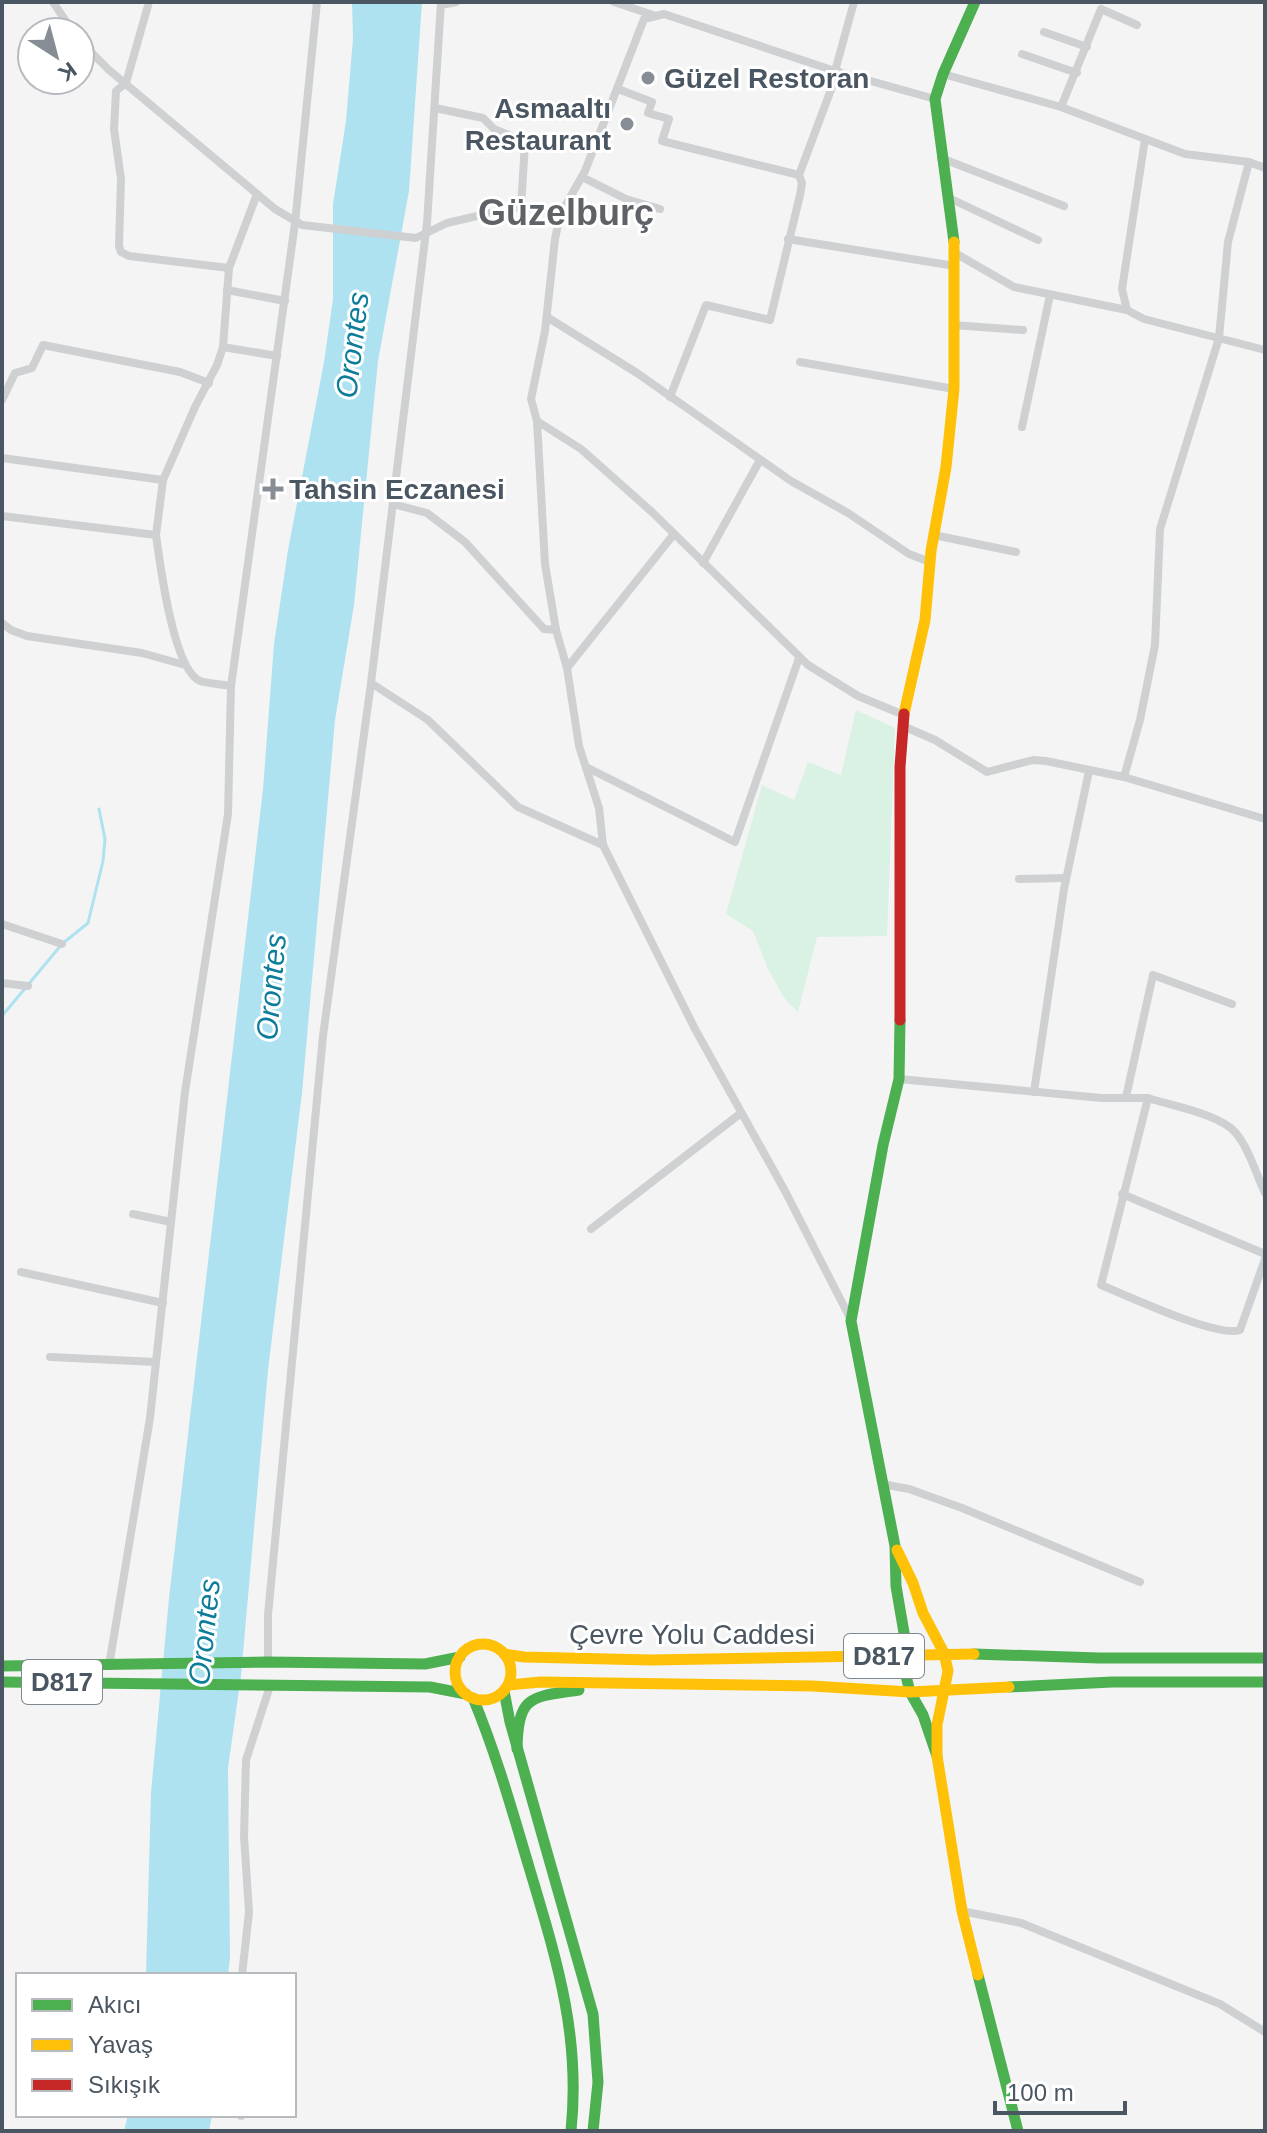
<svg xmlns="http://www.w3.org/2000/svg" width="1267" height="2133" font-family="Helvetica,sans-serif">
<style>
.green{fill:#d9f2e3}
.water{fill:#aee2f0}
.lines{fill:none;stroke-linecap:round;stroke-linejoin:round}
.stream{stroke:#aee2f0;stroke-width:3}
.street{stroke:#ced0d2;stroke-width:8}
.fast{stroke:#4caf50;stroke-width:11}
.slow{stroke:#ffc107;stroke-width:11}
.jam{stroke:#c62828;stroke-width:11}
.poi-dot{fill:#868d94;stroke:#fff;stroke-width:3}
.labels{text-anchor:middle;dominant-baseline:central;stroke-width:6;stroke-linejoin:round;paint-order:stroke}
.shield{fill:#fff;stroke:#808990;stroke-width:2}
.shield-label{font-size:26px;font-weight:bold;fill:#4a5661}
.poi-label{font-size:28px;font-weight:bold;fill:#4a5661;stroke:#fff;text-anchor:start}
.street-label{font-size:28px;fill:#4a5661;stroke:#fff}
.water-label{font-size:30px;font-style:italic;fill:#0c7c9b;stroke:#fff}
.district-label{font-size:36px;font-weight:bold;fill:#5f6368;stroke:#fff}
</style>
<rect width="100%" height="100%" fill="#f4f4f4"/>
<polygon class="green" points="856,710 895,728 887,936 817,937 798,1012 784,998 768,969 753,931 726,914 762,785 794,800 808,762 841,775"/>
<g class="water">
<polygon points="352,2 422,2 409,191 378,361 354,605 335,720 302,1093 268,1370 241,1676 228,1768 230,1957 228,1975 146,1975 151,1792 169,1598 263,789 274,644 288,550 324,362 333,299 333,204 346,121 353,39"/>
<polygon points="128,2115 212,2115 209,2131 124,2131"/>
</g>
<g class="lines">
<polyline class="stream" points="2,1016 62,944 88,923 103,861 105,839 99,809"/>
<g class="street">
<polyline points="53,2 73,32"/>
<polyline points="149,2 126,83 116,91 114,129 121,179 119,246 121,252 129,256 229,268"/>
<polyline points="441,2 427,223 371,683 428,720 518,807 603,845"/>
<polyline points="614,2 653,15"/>
<polyline points="441,5 456,2"/>
<polyline points="1044,32 1087,47"/>
<polyline points="80,41 109,70 275,209 302,225 416,238 447,223 512,208 535,208 560,215"/>
<polyline points="1022,54 1077,73"/>
<polyline points="835,71 854,2"/>
<polyline points="943,74 1061,107 1185,154 1249,162 1265,168"/>
<polyline points="618,89 652,102 648,113 669,119 662,141 799,175"/>
<polyline points="1061,107 1101,9 1137,25"/>
<polyline points="435,108 483,118 494,129 525,142 521,208"/>
<polyline points="1145,139 1122,289 1127,310 1144,319 1265,350"/>
<polyline points="941,158 1064,206"/>
<polyline points="582,177 626,199 660,209"/>
<polyline points="947,197 1038,240"/>
<polyline points="788,239 955,266"/>
<polyline points="955,253 1014,287 1127,310"/>
<polyline points="227,290 285,301"/>
<polyline points="547,317 637,373 791,481 848,513 909,554 930,562"/>
<polyline points="953,325 1023,330"/>
<polyline points="223,347 277,356"/>
<polyline points="800,362 954,389"/>
<polyline points="670,397 706,305 770,320 800,195 802,183 799,175 838,71"/>
<polyline points="2,400 15,373 32,368 43,345 180,372 209,383"/>
<polyline points="537,421 545,564 556,630 567,668 579,746 599,808 603,845 695,1029 785,1191 851,1320"/>
<polyline points="1022,427 1050,295"/>
<polyline points="2,458 163,480"/>
<polyline points="393,504 427,513 465,542 544,629 556,630"/>
<path d="M2,516L156,535C160,564 173,669 200,681C209,684 222,684 231,686L295,223L317,2"/>
<polyline points="156,535 163,480 195,407 217,365 223,347 229,268 257,194"/>
<polyline points="934,535 1016,552"/>
<polyline points="703,563 760,460"/>
<polyline points="2,623 11,630 27,636 142,653 185,665"/>
<polyline points="567,668 674,534"/>
<polyline points="904,715 858,696 808,665 652,512 581,449 537,421 531,399 545,331 555,239 560,215 585,171 644,19 664,14 835,71 935,99"/>
<polyline points="903,726 935,740 987,772 1033,760 1046,761 1124,777 1265,819"/>
<polyline points="586,767 735,842 799,658"/>
<polyline points="1124,777 1140,720 1155,645 1160,529 1219,338 1228,242 1249,162"/>
<polyline points="1019,879 1066,878"/>
<polyline points="2,924 62,944"/>
<polyline points="2,983 28,986"/>
<path d="M899,1079L1102,1098H1148L1101,1285C1128,1296 1217,1338 1240,1330L1265,1259"/>
<polyline points="1034,1092 1064,889 1089,771"/>
<polyline points="1126,1097 1153,975 1232,1004"/>
<path d="M1148,1098C1172,1106 1219,1114 1235,1132C1249,1148 1256,1174 1265,1193"/>
<polyline points="1122,1194 1265,1254"/>
<polyline points="133,1214 171,1222"/>
<polyline points="591,1229 741,1113"/>
<polyline points="21,1272 163,1303"/>
<polyline points="50,1357 156,1362"/>
<polyline points="882,1484 909,1489 962,1508 1140,1582"/>
<polyline points="268,1662 268,1615 323,1036 371,683"/>
<polyline points="109,1666 150,1418 185,1092 228,814 231,686"/>
<polyline points="962,1911 1021,1923 1220,2004 1265,2032"/>
<polyline points="242,1975 249,1912 244,1836 246,1760 270,1686"/>
<polyline points="241,2115 241,2116"/>
</g>
<g class="fast">
<polyline points="954,242 935,99 943,74 975,2"/>
<polyline points="900,1020 899,1079 883,1145 851,1321 895,1546 896,1586 908,1656 905,1672 910,1692 923,1715 937,1756"/>
<polyline points="974,1654 1099,1658 1265,1658"/>
<polyline points="2,1666 268,1662 425,1664 460,1657"/>
<polyline points="2,1682 430,1687 466,1694"/>
<polyline points="1009,1687 1112,1682 1265,1682"/>
<polyline points="504,1691 510,1722 593,2014 598,2082 593,2131"/>
<path d="M473,1698C496,1753 512,1810 529,1867C556,1958 581,2034 571,2131"/>
<path d="M517,1749C518,1694 532,1697 579,1690"/>
<polyline points="978,1975 1018,2131"/>
</g>
<g class="slow">
<polyline points="904,714 925,620 931,551 946,467 954,389 954,242"/>
<polyline points="897,1550 913,1583 923,1613 944,1653 948,1671 937,1725 937,1756 962,1911 978,1975"/>
<circle cx="483" cy="1672" r="28"/>
<polyline points="504,1654 524,1657 651,1660 974,1654"/>
<polyline points="508,1685 541,1682 812,1686 910,1692 1009,1687"/>
</g>
<polyline class="jam" points="900,1020 900,767 904,714"/>
</g>
<g class="poi-dot">
<circle cx="648" cy="78" r="8"/>
<circle cx="627" cy="124" r="8"/>
<path d="M269 477h8v8h8v8h-8v8h-8v-8h-8v-8h8z"/>
</g>
<g class="labels">
<g class="shield">
<rect x="844" y="1634" width="80" height="44" rx="6"/>
<rect x="22" y="1660" width="80" height="44" rx="6"/>
</g>
<g class="shield-label">
<text x="884" y="1656">D817</text>
<text x="62" y="1682">D817</text>
</g>
<g class="poi-label">
<text x="664" y="78">Güzel Restoran</text>
<text x="611" y="108" text-anchor="end">Asmaaltı<tspan x="611" dy="32">Restaurant</tspan></text>
<text x="289" y="489">Tahsin Eczanesi</text>
</g>
<g class="street-label">
<text x="692" y="1634">Çevre Yolu Caddesi</text>
</g>
<g class="water-label">
<text transform="translate(352 345) rotate(-83)">Orontes</text>
<text transform="translate(271 987) rotate(-85)">Orontes</text>
<text transform="translate(204 1632) rotate(-84)">Orontes</text>
</g>
<g class="district-label">
<text x="566" y="212">Güzelburç</text>
</g>
</g>
<rect width="1267" height="2133" fill="none" stroke="#4a5661" stroke-width="8"/>
<rect x="16" y="1973" width="280" height="144" fill="#ffffff" stroke="#b7bbc0" stroke-width="2"/>
<rect x="32" y="1999" width="40" height="12" fill="#4caf50" stroke="#b7bbc0" stroke-width="2"/>
<text x="88" y="2013" font-size="24" fill="#4a5661">Akıcı</text>
<rect x="32" y="2039" width="40" height="12" fill="#ffc107" stroke="#b7bbc0" stroke-width="2"/>
<text x="88" y="2053" font-size="24" fill="#4a5661">Yavaş</text>
<rect x="32" y="2079" width="40" height="12" fill="#c62828" stroke="#b7bbc0" stroke-width="2"/>
<text x="88" y="2093" font-size="24" fill="#4a5661">Sıkışık</text>
<g transform="translate(56 56) rotate(144)"><circle r="38" fill="#ffffff" stroke="#b7bbc0" stroke-width="2"/>
<path d="M0-6L14 30L0 20L-14 30Z" fill="#868d94"/>
<text y="-12" font-size="22" font-weight="bold" text-anchor="middle" fill="#4a5661">K</text>
</g>
<path d="M995 2101v12h130v-12" fill="none" stroke="#4a5661" stroke-width="4"/>
<text x="1007" y="2101" font-size="24" fill="#4a5661" stroke="#ffffff" stroke-width="6" paint-order="stroke">100 m</text>
</svg>
